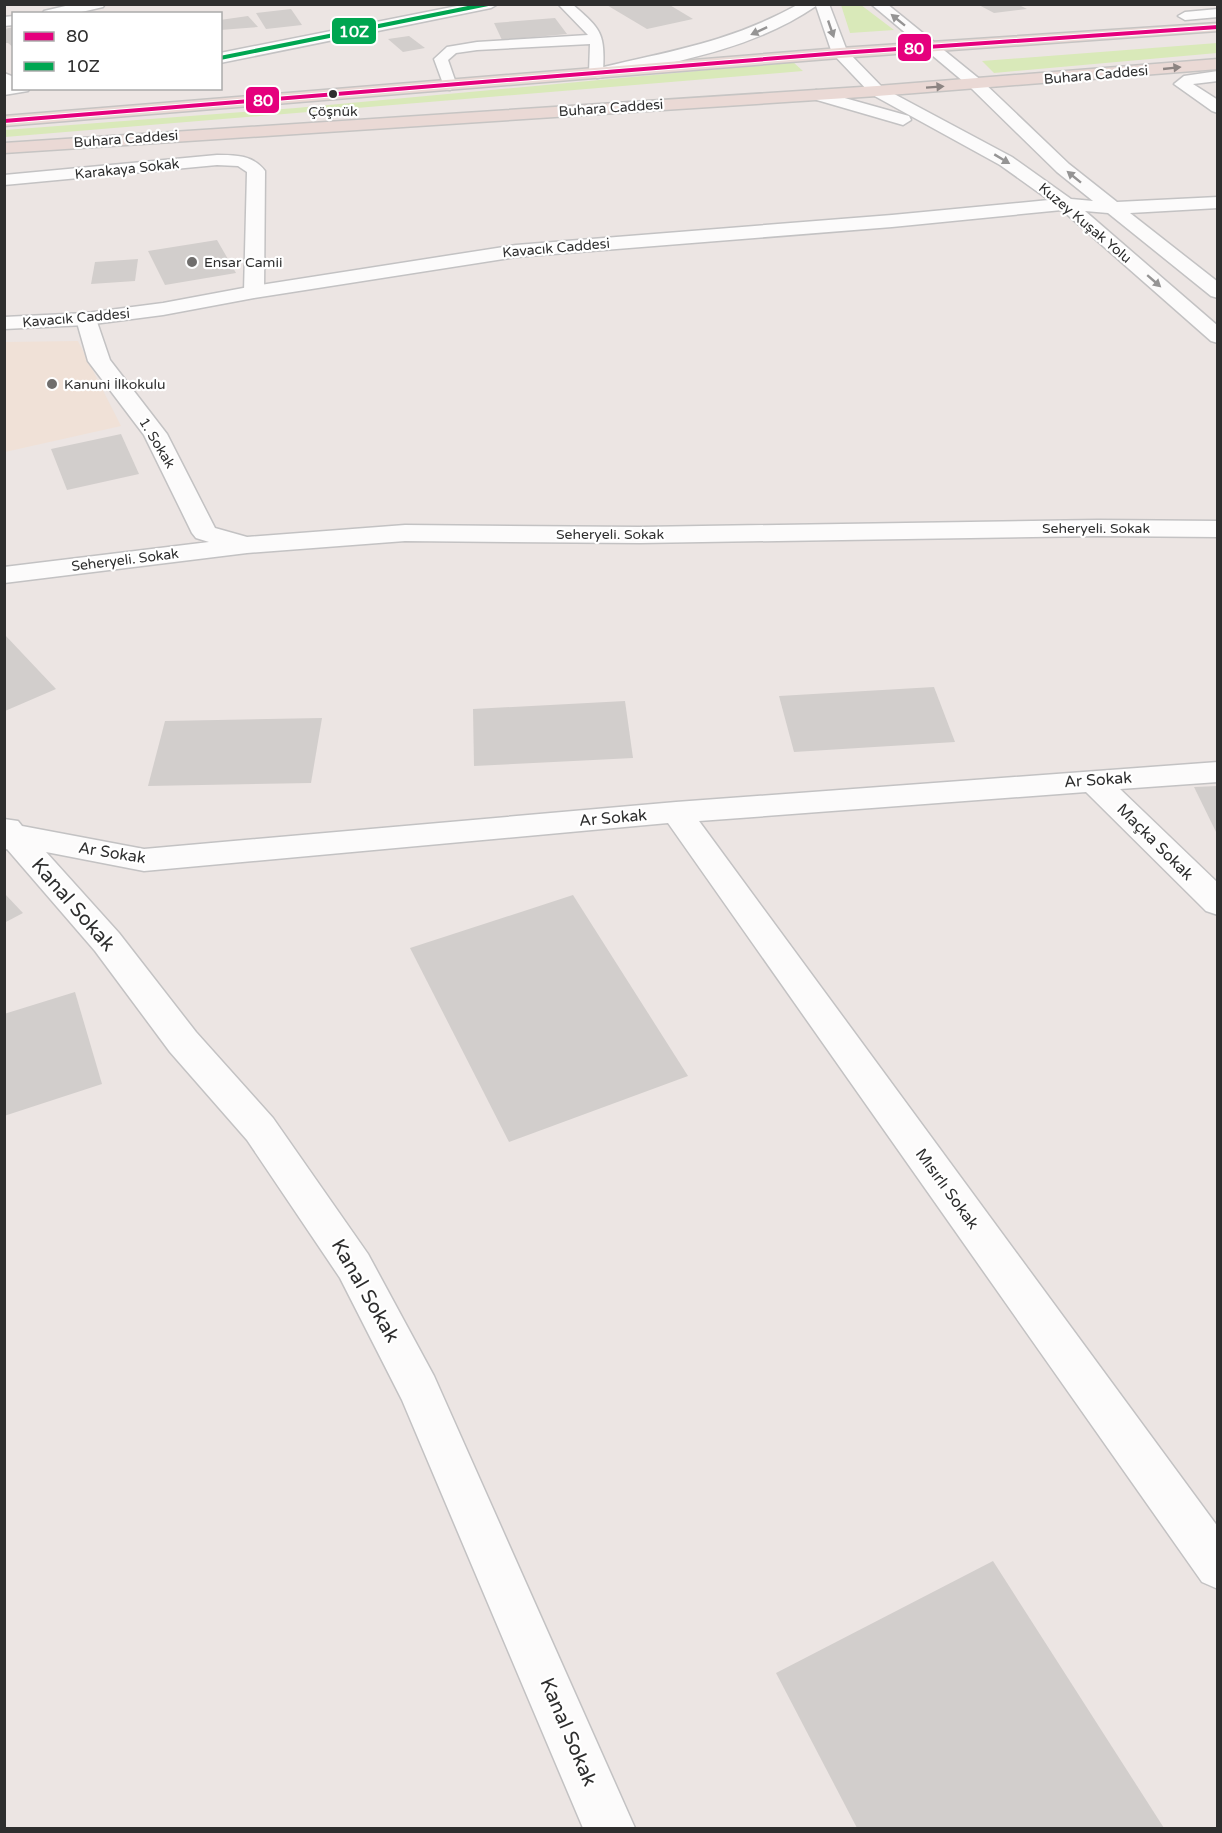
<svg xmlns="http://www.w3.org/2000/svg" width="1222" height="1833" font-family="'Varela Round',sans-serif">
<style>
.education{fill:#f0e1d7}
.green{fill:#d9e9b9}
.building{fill:#d2cecc}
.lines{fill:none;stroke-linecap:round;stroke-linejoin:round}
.lane-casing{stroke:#c3c2c3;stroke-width:3}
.street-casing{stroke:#c3c2c3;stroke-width:3}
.secondary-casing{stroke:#c3c2c3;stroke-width:3}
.highway-casing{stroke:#c6c4c3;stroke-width:3}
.lane{fill:#fcfbfb;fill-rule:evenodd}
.street{fill:#fcfbfb;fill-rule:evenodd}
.secondary{fill:#fcfbfb;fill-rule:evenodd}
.highway{fill:#ead9d5;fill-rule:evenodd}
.bus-1-casing{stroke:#fff;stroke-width:6}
.bus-2-casing{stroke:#fff;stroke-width:6}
.bus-1{stroke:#e5007d;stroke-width:4}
.bus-2{stroke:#00a651;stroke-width:4}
.oneway{fill:#959494}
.oneway2{fill:#8c8482}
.bus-dot{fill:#2e2e2e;stroke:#fff;stroke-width:2}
.poi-dot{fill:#706e6d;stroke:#fff;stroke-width:2}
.labels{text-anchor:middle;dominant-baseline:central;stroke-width:4.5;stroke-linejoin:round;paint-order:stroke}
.far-street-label{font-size:14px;fill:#2e2e2e;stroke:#fff}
.bus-label{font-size:14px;fill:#2e2e2e;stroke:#fff}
.far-poi-label{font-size:14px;fill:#2e2e2e;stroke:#fff;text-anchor:start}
.street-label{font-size:16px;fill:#2e2e2e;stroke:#fff}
.near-street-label{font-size:20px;fill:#2e2e2e;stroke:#fff}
.line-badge{stroke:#fff;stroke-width:2}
.badge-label{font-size:16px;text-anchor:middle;font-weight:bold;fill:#fff}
</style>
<rect width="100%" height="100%" fill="#ece5e3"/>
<polygon class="education" points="78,341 121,426 5,452 5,342"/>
<g class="green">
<polygon points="841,5 861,5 894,30 850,33"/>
<polygon points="1217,43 1217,53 994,73 982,61"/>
<polygon points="793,62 803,71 5,137 5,130 296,108"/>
</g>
<g class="building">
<polygon points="605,4 668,4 693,19 647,29"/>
<polygon points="979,5 1019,5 1027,9 994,13"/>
<polygon points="291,9 302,25 266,29 256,13"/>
<polygon points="248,16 258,27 220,30 220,20"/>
<polygon points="555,18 567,34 502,40 494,23"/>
<polygon points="14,27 14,48 8,43 4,43 4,29"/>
<polygon points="409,36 425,48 403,52 388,39"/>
<polygon points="217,240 236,273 165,285 148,251"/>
<polygon points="138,259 135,281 91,284 95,262"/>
<polygon points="121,434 139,474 67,490 51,449"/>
<polygon points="5,635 56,689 5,711"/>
<polygon points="934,687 955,742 794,752 779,696"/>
<polygon points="625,701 633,758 474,766 473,709"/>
<polygon points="322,718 311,783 148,786 165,721"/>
<polygon points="1218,786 1218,836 1194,787"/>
<polygon points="4,893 23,913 4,923"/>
<polygon points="573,895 688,1076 509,1142 410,948"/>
<polygon points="75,992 102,1084 4,1116 4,1014"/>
<polygon points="993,1561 1164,1828 857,1828 776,1673"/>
</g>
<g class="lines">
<defs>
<path id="lane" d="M558,4H572C602,30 605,33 603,73L601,76L596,77L589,73L590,44L477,50L456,53L448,60L457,86L450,90L445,89L434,59L447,47L477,42L588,35Z"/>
<g id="street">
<polygon points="74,4 105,4 103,7 73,14 42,14 44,11"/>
<polygon points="1218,9 1218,17 1185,20 1178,16 1185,12"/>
<polygon points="14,16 14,25 4,26 4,17"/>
<polygon points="1218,71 1218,81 1193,84 1218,100 1218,113 1212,111 1174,84 1184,76"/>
<polygon points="4,73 14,77 15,88 4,85"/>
<path d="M217,155C236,155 253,155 265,171L264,292L261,296H247L244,292L247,172L238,166L217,165L4,185V175Z"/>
<polygon points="86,313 93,315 96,319 110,360 167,434 215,528 247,537 405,525 640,527 1098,520 1218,521 1218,537 1098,536 640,543 405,541 247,553 4,583 4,567 209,542 196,538 192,533 144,435 88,361 76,319 79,315"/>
<polygon points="1218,762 1218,782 1120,789 1218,883 1218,915 1206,911 1086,792 699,821 1218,1527 1218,1589 1202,1582 668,823 144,871 46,852 119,933 196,1032 273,1118 368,1254 434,1376 635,1828 583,1828 402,1400 340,1278 247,1140 170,1052 95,951 7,849 4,850 4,819 18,821 22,826 144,849 676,802"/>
</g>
<g id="secondary">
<polygon points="467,4 498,4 491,8 220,63 220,53"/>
<path d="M799,4H829L847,51L883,88L1012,157L1071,199L1093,201L1057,172L970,87L871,4H887L982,81L1069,164L1117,202L1218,197V208L1130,213L1218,282V298L1211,296L1108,213L1085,211L1218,326V343L1211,341L1062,210L892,227L516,257L254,298L163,315L86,325L4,329V317L86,313L163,303L254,286L516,245L892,215L1049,200L1000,165L871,94L832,53L816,6C752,50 671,63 597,78L589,73L591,70C668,51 727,44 799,4Z"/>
<polygon points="14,84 14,88 30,88 28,91 4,95 4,85"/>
<polygon points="816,90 909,116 911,120 903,125 810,98 808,95"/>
</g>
<g id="highway">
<polygon points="1218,23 1218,31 840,58 4,126 4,116 840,48"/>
<polygon points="1218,59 1218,69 877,96 4,153 4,143 877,86"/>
</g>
</defs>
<use href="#lane" class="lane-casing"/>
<use href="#street" class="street-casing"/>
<use href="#secondary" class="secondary-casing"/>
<use href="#highway" class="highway-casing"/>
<use href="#lane" class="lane"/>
<use href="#street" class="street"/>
<use href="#secondary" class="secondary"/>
<use href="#highway" class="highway"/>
<defs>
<polyline id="bus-1" points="4,121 840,53 1218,27"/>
<polyline id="bus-2" points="220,58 488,4"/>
</defs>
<use href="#bus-1" class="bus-1-casing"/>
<use href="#bus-2" class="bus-2-casing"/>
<use href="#bus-1" class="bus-1"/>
<use href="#bus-2" class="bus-2"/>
</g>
<defs><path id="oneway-solid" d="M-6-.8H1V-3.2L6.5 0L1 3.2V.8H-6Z" transform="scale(1.5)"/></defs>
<g class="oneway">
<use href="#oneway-solid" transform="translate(898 20) rotate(-141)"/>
<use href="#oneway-solid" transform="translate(831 29) rotate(71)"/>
<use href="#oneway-solid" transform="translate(759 31) rotate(155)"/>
<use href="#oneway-solid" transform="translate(1002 159) rotate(31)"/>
<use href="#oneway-solid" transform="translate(1074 177) rotate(-141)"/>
<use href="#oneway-solid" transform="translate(1154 281) rotate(41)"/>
</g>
<g class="oneway2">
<use href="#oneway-solid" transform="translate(1172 68) rotate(-6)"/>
<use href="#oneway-solid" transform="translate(935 87) rotate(-4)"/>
</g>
<circle class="bus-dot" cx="333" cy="94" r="5"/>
<g class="poi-dot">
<circle cx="192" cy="262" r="6"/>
<circle cx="52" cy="384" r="6"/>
</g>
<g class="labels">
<g class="far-street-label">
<text transform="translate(1096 75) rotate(-5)">Buhara Caddesi</text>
<text transform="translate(611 108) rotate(-4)">Buhara Caddesi</text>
<text transform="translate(126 139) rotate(-4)">Buhara Caddesi</text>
<text transform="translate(127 169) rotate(-6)">Karakaya Sokak</text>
<text transform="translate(1085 223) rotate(40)">Kuzey Kuşak Yolu</text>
<text transform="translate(556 248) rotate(-5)">Kavacık Caddesi</text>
<text transform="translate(76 318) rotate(-5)">Kavacık Caddesi</text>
<text transform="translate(157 443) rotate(59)">1. Sokak</text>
<text x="1096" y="528">Seheryeli. Sokak</text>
<text x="610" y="534">Seheryeli. Sokak</text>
<text transform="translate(125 560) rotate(-7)">Seheryeli. Sokak</text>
</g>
<g class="bus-label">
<text x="333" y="111">Çöşnük</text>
</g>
<g class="far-poi-label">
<text x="204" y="262">Ensar Camii</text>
<text x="64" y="384">Kanuni İlkokulu</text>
</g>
<g class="street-label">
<text transform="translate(1098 780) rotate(-4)">Ar Sokak</text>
<text transform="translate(613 818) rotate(-5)">Ar Sokak</text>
<text transform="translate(1155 842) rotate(45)">Maçka Sokak</text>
<text transform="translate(112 853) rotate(9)">Ar Sokak</text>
<text transform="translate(947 1189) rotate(54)">Mısırlı Sokak</text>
</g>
<g class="near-street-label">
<text transform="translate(73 905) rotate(49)">Kanal Sokak</text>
<text transform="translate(365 1291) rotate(60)">Kanal Sokak</text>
<text transform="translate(568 1732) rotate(67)">Kanal Sokak</text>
</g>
</g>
<g class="line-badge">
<rect x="331" y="17" width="46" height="28" rx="6" fill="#00a651"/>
<rect x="897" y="33" width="35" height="29" rx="6" fill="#e5007d"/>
<rect x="245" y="86" width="35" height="28" rx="6" fill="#e5007d"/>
</g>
<g class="badge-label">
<text x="354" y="37">10Z</text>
<text x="914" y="54">80</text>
<text x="263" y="106">80</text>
</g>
<rect width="1222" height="1833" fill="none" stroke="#2e2e2e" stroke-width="12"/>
<rect x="12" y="12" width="210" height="78" fill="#ffffff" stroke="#ababab" stroke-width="1.5"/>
<rect x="24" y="32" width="30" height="9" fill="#e5007d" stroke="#ababab" stroke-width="1.5"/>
<text x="66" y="42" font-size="18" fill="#2e2e2e">80</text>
<rect x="24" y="62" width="30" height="9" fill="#00a651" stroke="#ababab" stroke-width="1.5"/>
<text x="66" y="72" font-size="18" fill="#2e2e2e">10Z</text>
</svg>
